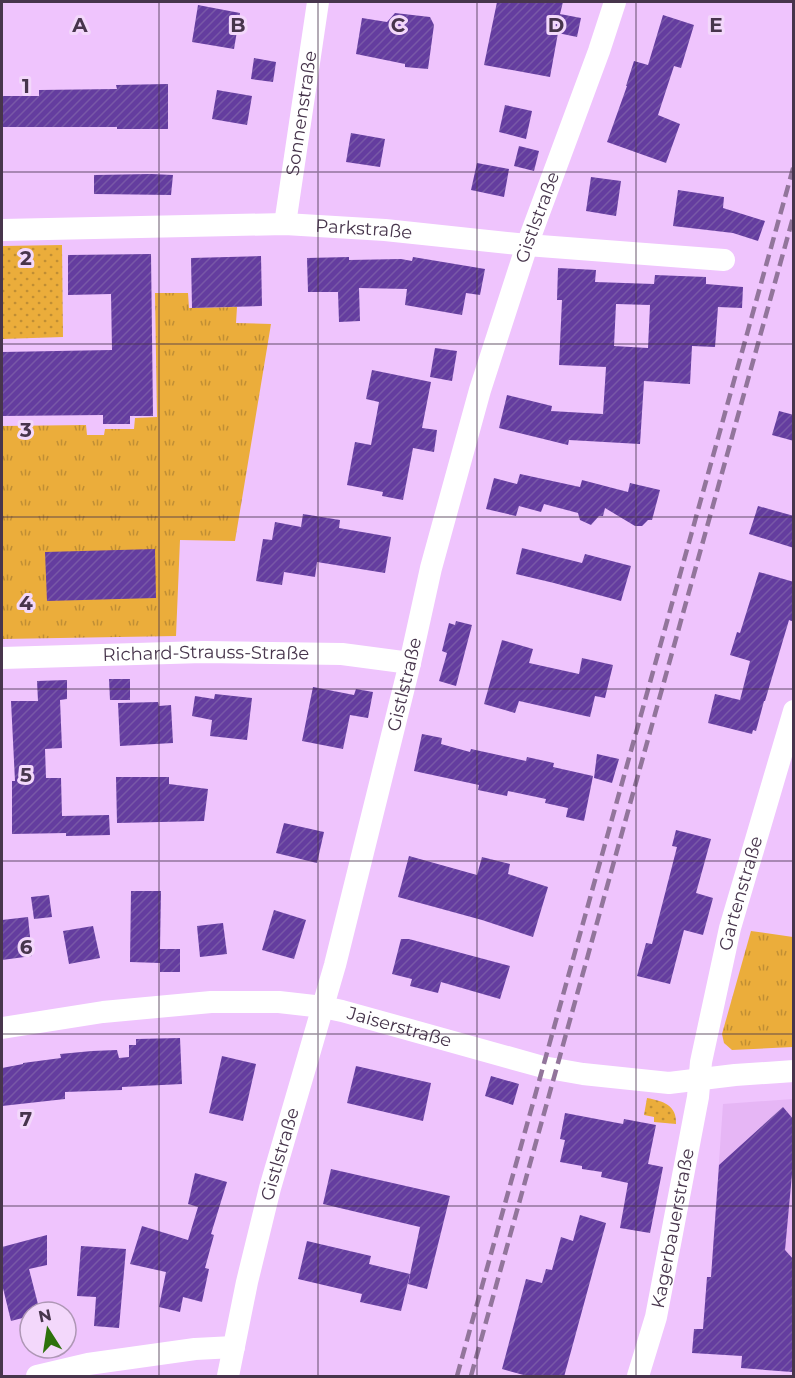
<svg xmlns="http://www.w3.org/2000/svg" width="795" height="1378" font-family="Montserrat,sans-serif">
<style>
.built{fill:#e6b6f5}
.grass{fill:url(#grass-dots)}
.park{fill:url(#park-tufts)}
.building{fill:url(#building-hatch);fill-rule:evenodd}
.lines{fill:none;stroke-linecap:round;stroke-linejoin:round}
.minor{stroke:#fff;stroke-width:22}
.rail{stroke:#92759b;stroke-width:4.5;stroke-dasharray:12 6;stroke-linecap:butt}
.grid{fill:none;stroke:#47354c;stroke-width:1.5;stroke-opacity:0.55}
.labels{text-anchor:middle;dominant-baseline:central;stroke-width:6;stroke-linejoin:round;paint-order:stroke}
.street-label{font-size:18px;fill:#47354c;stroke:#f3d8fb}
.grid-label{font-size:20px;text-anchor:middle;font-weight:bold;fill:#47354c;stroke:#f3d8fb;stroke-width:6;stroke-linejoin:round;paint-order:stroke}
</style>
<defs>
<pattern id="grass-dots" width="8" height="8" patternUnits="userSpaceOnUse" patternTransform="scale(1.5)"><rect width="8" height="8" fill="#ebad3b"/><path d="M2 2h.1M6 6h.1" fill="none" stroke="#c08e34" stroke-width="1.8" stroke-linecap="round"/></pattern>
<pattern id="park-tufts" width="24" height="20" patternUnits="userSpaceOnUse" patternTransform="scale(1.5)"><rect width="24" height="20" fill="#ebad3b"/><path d="M3 7l-1-3M5 7V3M7 7l1-3M15 17l-1-3M17 17v-4M19 17l1-3" fill="none" stroke="#c08e34"/></pattern>
<pattern id="building-hatch" width="6" height="6" patternUnits="userSpaceOnUse" patternTransform="scale(1.5)"><rect width="6" height="6" fill="#643d9f"/><path d="M-1 1l2-2M0 6l6-6M5 7l2-2" fill="none" stroke="#7858a7"/></pattern>
</defs>
<rect width="100%" height="100%" fill="#efc4fd"/>
<polygon class="built" points="793,1099 793,1317 745,1314 744,1307 705,1304 707,1277 725,1278 712,1263 723,1104"/>
<g class="grass">
<polygon points="62,245 63,337 2,339 2,246"/>
<path d="M647,1098C663,1101 677,1105 676,1124L654,1122V1117L644,1115Z"/>
</g>
<g class="park">
<polygon points="155,293 188,293 189,308 237,307 236,323 271,324 235,541 180,540 176,636 2,639 2,426 86,425 87,435 104,435 105,429 134,429 135,418 157,417"/>
<polygon points="751,931 793,937 793,1047 732,1050 724,1043 722,1034"/>
</g>
<g class="building">
<polygon points="497,2 563,2 560,14 581,18 577,37 558,33 550,77 484,65"/>
<polygon points="198,5 240,13 234,49 192,42"/>
<polygon points="395,13 430,17 434,25 428,69 405,67 405,64 356,54 362,18 387,22"/>
<polygon points="663,15 694,25 681,68 674,66 658,115 680,124 666,163 607,142 627,86 626,86 634,61 648,65"/>
<polygon points="254,58 276,62 273,82 251,79"/>
<polygon points="168,84 168,129 117,129 117,127 2,127 2,96 39,96 39,90 117,89 116,85"/>
<polygon points="217,90 252,96 247,125 212,119"/>
<polygon points="505,105 532,111 526,139 499,132"/>
<polygon points="351,133 385,139 380,167 346,162"/>
<polygon points="519,146 539,151 534,171 514,166"/>
<polygon points="477,163 509,169 504,197 471,190"/>
<polygon points="151,174 173,175 171,195 94,194 94,175"/>
<polygon points="591,177 621,181 616,216 586,211"/>
<polygon points="678,190 724,197 723,208 765,221 758,241 733,233 673,226"/>
<polygon points="151,254 153,416 130,416 130,424 103,424 103,415 2,416 2,352 112,350 111,294 68,295 68,255"/>
<polygon points="261,256 262,306 192,308 191,258"/>
<polygon points="349,257 349,260 401,259 412,261 413,257 485,269 480,295 466,293 462,315 405,305 407,289 359,288 360,321 339,322 338,292 308,292 307,258"/>
<path d="M558,268L596,270L595,282L654,284L655,275L706,277V284L743,287L742,308L718,307L715,347L692,346L690,384L644,381L640,444L569,440L568,445L499,428L507,395L552,406L551,411L603,414L606,367L559,365L562,300H557ZM616,304L650,305L648,348L614,346Z"/>
<polygon points="435,348 457,351 452,381 430,377"/>
<polygon points="372,370 431,382 422,428 437,430 434,452 413,448 403,500 382,496 383,492 347,485 355,442 371,445 379,402 366,399"/>
<polygon points="779,411 794,415 794,441 772,435"/>
<polygon points="520,474 580,487 582,480 628,492 630,483 660,490 652,520 648,520 642,526 635,526 605,508 603,516 599,516 591,525 580,520 578,513 544,504 541,512 519,506 516,516 486,509 494,478 517,484"/>
<polygon points="758,506 794,516 794,548 749,534"/>
<polygon points="303,514 340,520 339,528 391,537 385,573 317,562 315,577 284,572 282,585 256,581 263,539 272,540 275,522 301,527"/>
<polygon points="522,548 582,563 585,554 631,566 621,601 554,583 516,574"/>
<polygon points="155,549 156,598 47,601 45,552"/>
<polygon points="759,572 794,582 794,622 789,620 765,701 764,701 756,731 753,730 752,734 708,723 715,694 740,700 750,661 730,655 737,632 740,633"/>
<polygon points="456,621 472,625 456,686 439,681 447,653 442,651 449,623 455,625"/>
<polygon points="502,640 533,649 529,663 579,674 582,658 613,665 605,698 595,696 590,717 519,701 515,713 484,704"/>
<polygon points="109,679 130,679 130,700 110,700"/>
<polygon points="67,680 67,699 60,700 62,748 45,749 46,778 61,778 62,816 109,815 110,835 66,836 66,833 12,834 12,781 15,781 11,701 38,701 37,681"/>
<polygon points="313,687 354,695 356,689 373,692 368,718 350,715 343,749 302,741"/>
<polygon points="215,694 252,698 247,740 210,736 212,720 192,716 195,696 214,699"/>
<polygon points="158,702 159,706 171,705 173,743 120,746 118,703"/>
<polygon points="422,734 442,738 441,744 470,752 471,749 526,761 527,757 554,763 553,767 593,776 584,821 566,817 568,808 545,803 546,799 508,791 507,796 478,790 479,785 414,771"/>
<polygon points="597,754 619,759 612,783 594,778"/>
<polygon points="116,777 169,777 169,784 208,789 204,821 117,823"/>
<polygon points="284,823 324,832 317,863 276,853"/>
<polygon points="676,830 711,839 696,893 713,898 703,935 684,930 670,984 637,976 646,943 652,944 677,847 672,846"/>
<polygon points="409,856 477,875 482,857 510,864 508,874 548,887 533,937 482,920 398,897"/>
<polygon points="131,891 161,891 160,949 180,949 180,972 160,972 160,963 130,962"/>
<polygon points="49,895 52,917 34,919 31,897"/>
<polygon points="274,910 306,920 294,959 262,950"/>
<polygon points="28,917 32,956 2,960 2,920"/>
<polygon points="223,923 227,954 200,957 197,926"/>
<polygon points="93,926 100,958 69,964 63,931"/>
<polygon points="401,939 409,939 510,966 500,999 441,982 438,993 410,986 412,979 392,974"/>
<polygon points="180,1038 182,1084 122,1087 122,1090 65,1092 65,1099 2,1106 2,1068 23,1064 23,1063 61,1058 60,1054 92,1051 117,1050 119,1058 129,1057 129,1045 136,1045 136,1039"/>
<polygon points="222,1056 256,1064 243,1121 209,1113"/>
<polygon points="356,1066 431,1083 423,1121 347,1103"/>
<polygon points="491,1076 519,1084 513,1105 485,1096"/>
<polygon points="783,1107 794,1120 794,1174 792,1174 785,1250 794,1260 792,1372 741,1368 742,1356 692,1353 694,1329 703,1329 707,1277 711,1277 719,1165"/>
<polygon points="565,1113 623,1124 624,1119 656,1125 648,1164 663,1167 650,1233 620,1228 628,1183 601,1177 602,1172 582,1169 582,1166 560,1162 565,1140 560,1139"/>
<polygon points="331,1169 450,1196 427,1289 408,1284 420,1227 323,1204"/>
<polygon points="195,1173 227,1182 211,1234 214,1235 205,1268 209,1269 202,1302 183,1297 180,1312 159,1307 166,1272 130,1264 142,1226 188,1240 198,1207 188,1204"/>
<polygon points="580,1215 606,1223 564,1377 531,1377 502,1369 526,1279 542,1283 546,1269 552,1270 561,1237 573,1241"/>
<polygon points="47,1235 47,1265 29,1269 40,1312 30,1312 30,1316 11,1321 2,1284 2,1247"/>
<polygon points="307,1241 371,1256 369,1264 410,1274 401,1311 360,1302 362,1294 298,1279"/>
<polygon points="81,1246 126,1249 119,1328 94,1326 96,1297 77,1296"/>
</g>
<g class="lines">
<g class="minor">
<path id="s1" d="M285,224L318,2"/>
<path id="s2" d="M2,230L285,224L385,230L527,245L724,260"/>
<path id="s3" d="M2,658L203,652L342,654L410,663"/>
<path id="s4" d="M2,1028L103,1012L211,1002H279L323,1007L342,1011L543,1067L583,1074L669,1083L735,1075L794,1071"/>
<polyline points="37,1376 88,1364 195,1349 234,1347"/>
<path id="s5" d="M228,1376L247,1282L270,1188L335,965L410,663L431,568L480,390L527,245L599,51L615,2"/>
<path id="s6" d="M638,1376L656,1317L698,1097L701,1062L730,928L794,711"/>
</g>
<g class="rail">
<polyline points="457,1376 794,165"/>
<polyline points="471,1376 794,214"/>
</g>
</g>
<path class="grid" d="M159,2V1376M318,2V1376M477,2V1376M636,2V1376M2,172H794M2,344H794M2,517H794M2,689H794M2,861H794M2,1034H794M2,1206H794"/>
<g class="labels">
<g class="street-label">
<text stroke="none"><textPath href="#s1" startOffset="112">Sonnenstraße</textPath></text>
<text stroke="none"><textPath href="#s5" startOffset="1200">Gistlstraße</textPath></text>
<text stroke="none"><textPath href="#s2" startOffset="362">Parkstraße</textPath></text>
<text stroke="none"><textPath href="#s3" startOffset="204">Richard-Strauss-Straße</textPath></text>
<text stroke="none"><textPath href="#s5" startOffset="714">Gistlstraße</textPath></text>
<text stroke="none"><textPath href="#s6" startOffset="494">Gartenstraße</textPath></text>
<text stroke="none"><textPath href="#s4" startOffset="402">Jaiserstraße</textPath></text>
<text stroke="none"><textPath href="#s5" startOffset="228">Gistlstraße</textPath></text>
<text stroke="none"><textPath href="#s6" startOffset="152">Kagerbauerstraße</textPath></text>
</g>
</g>
<g class="grid-label">
<text x="80" y="32">A</text>
<text x="238" y="32">B</text>
<text x="398" y="32">C</text>
<text x="556" y="32">D</text>
<text x="716" y="32">E</text>
<text x="26" y="93">1</text>
<text x="26" y="265">2</text>
<text x="26" y="437">3</text>
<text x="26" y="610">4</text>
<text x="26" y="782">5</text>
<text x="26" y="954">6</text>
<text x="26" y="1126">7</text>
</g>
<rect width="795" height="1378" fill="none" stroke="#47354c" stroke-width="6"/>
<g transform="translate(48 1330) rotate(348)"><circle r="28" fill="#f3d8fb" stroke="#ae97b5" stroke-width="1.5"/>
<path d="M0-4.5L10 22L0 15L-10 22Z" fill="#2d710c"/>
<text y="-9" font-size="16" font-weight="bold" text-anchor="middle" fill="#47354c">N</text>
</g>
</svg>
